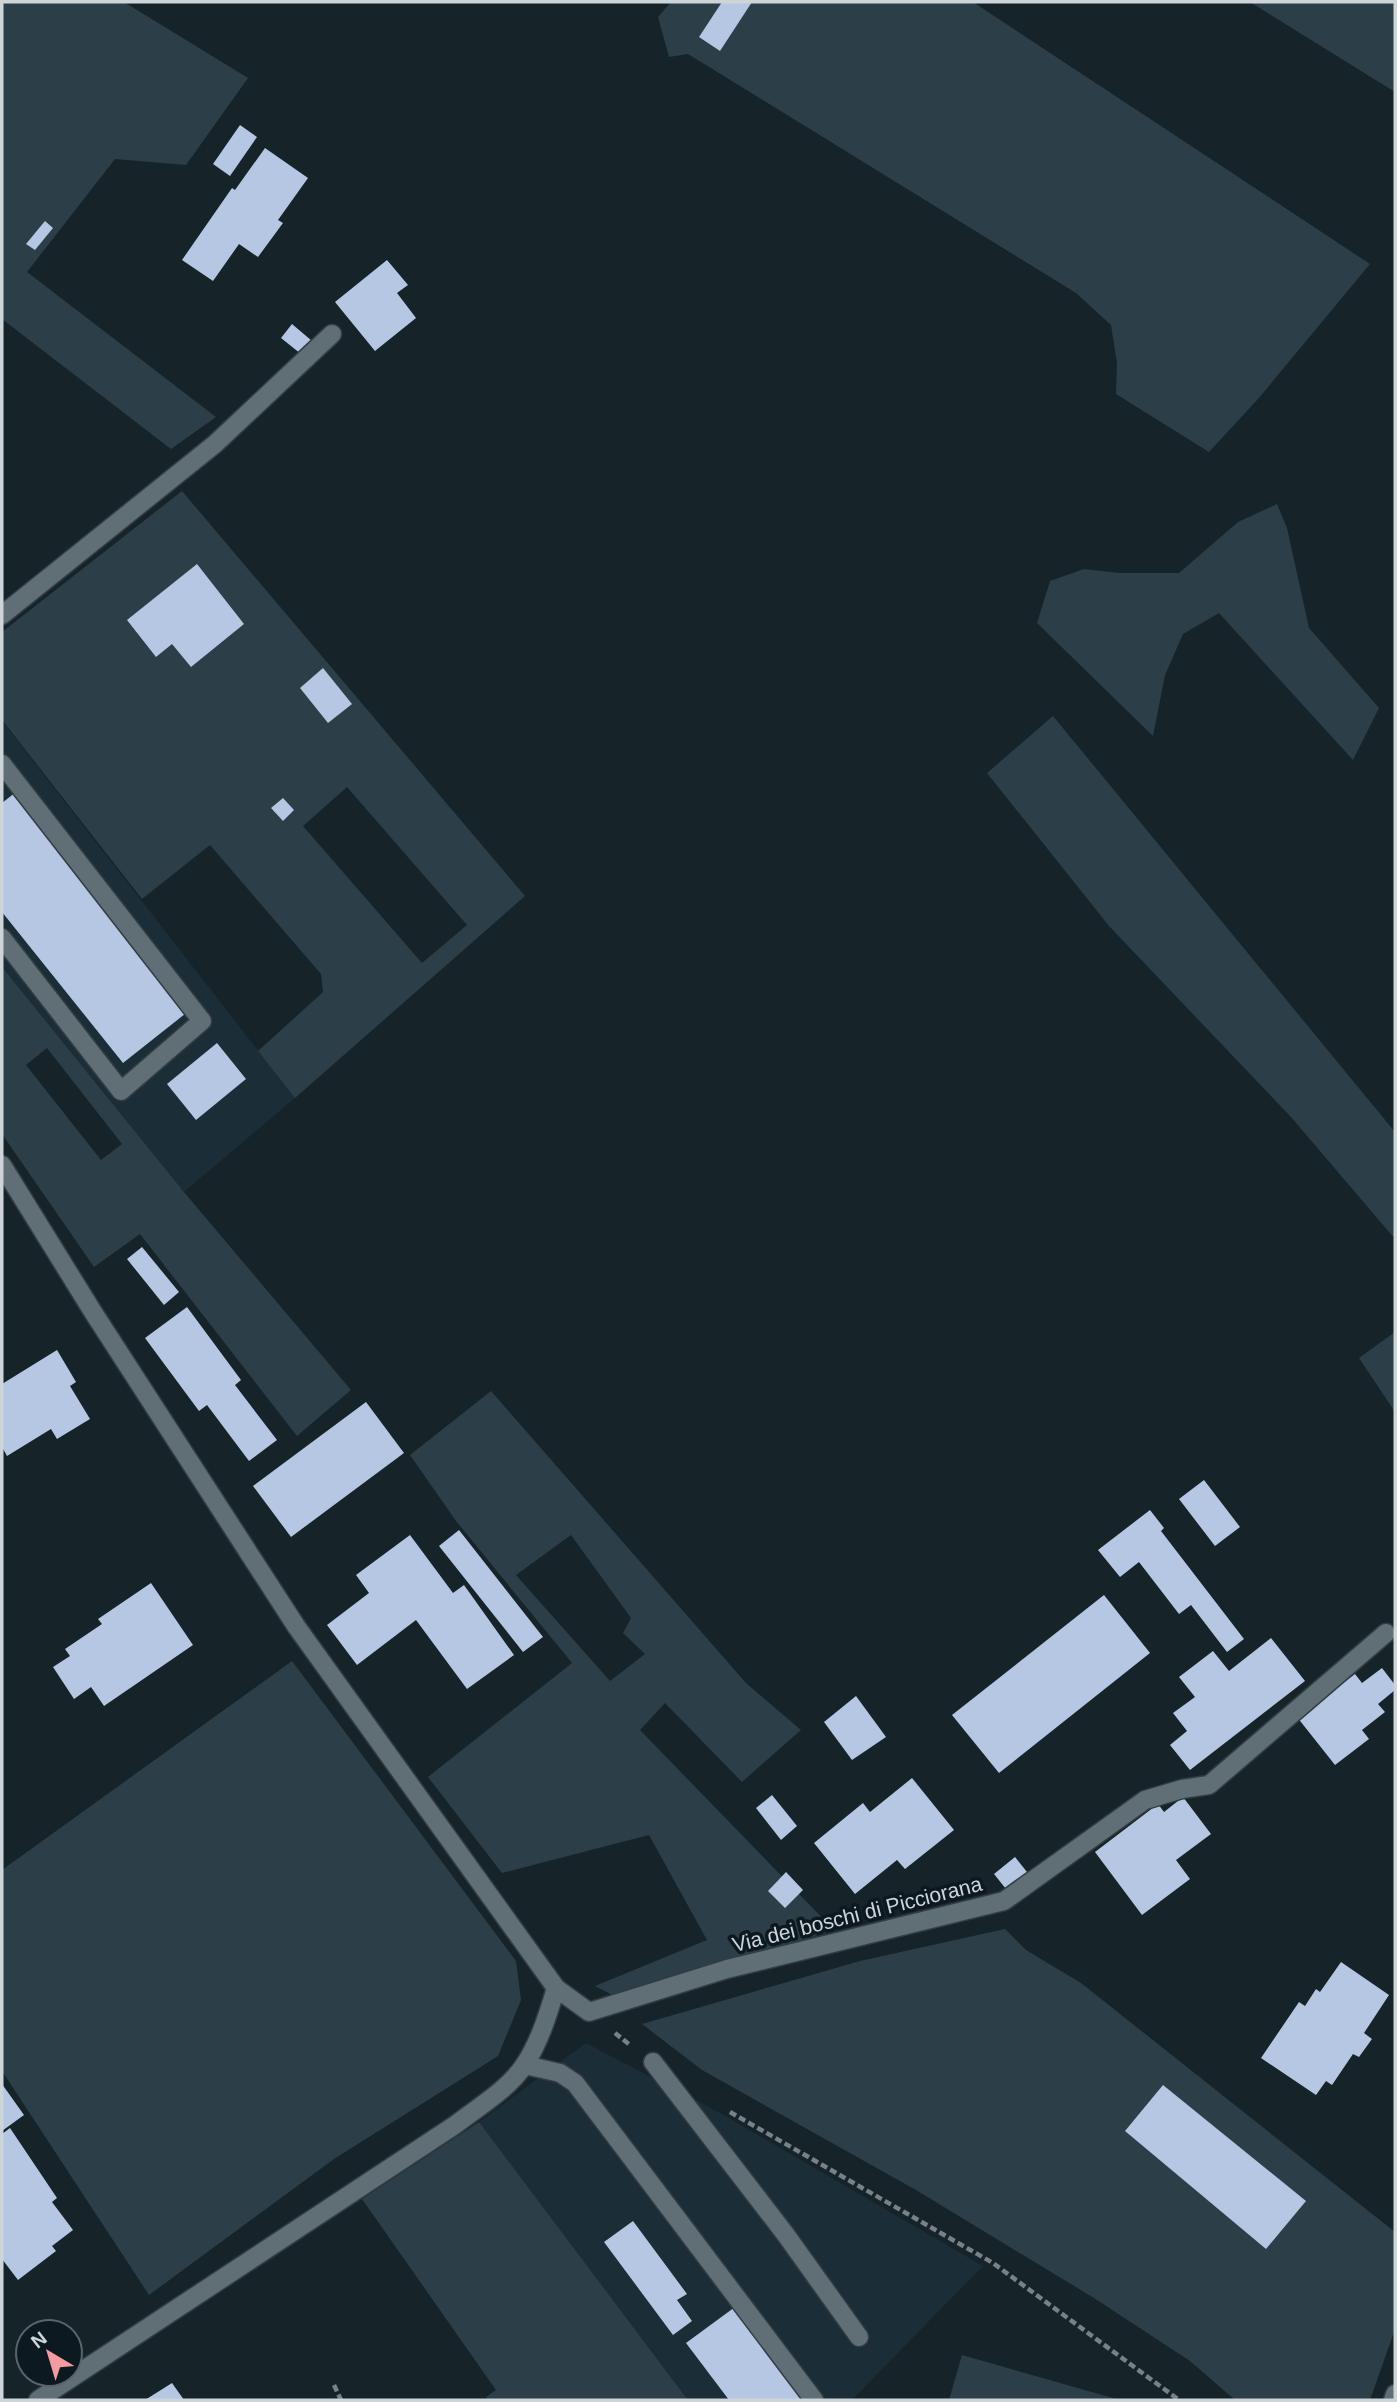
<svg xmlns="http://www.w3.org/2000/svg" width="1397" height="2402" font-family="Arial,sans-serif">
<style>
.built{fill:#1b2d37}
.green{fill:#2c3f49;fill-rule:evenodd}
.building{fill:#b6c7e4}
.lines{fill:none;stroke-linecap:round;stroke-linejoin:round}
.lane-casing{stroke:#333c42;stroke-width:21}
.street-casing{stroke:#333c42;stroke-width:21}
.path{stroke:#778186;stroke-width:4.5;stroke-dasharray:7 3.5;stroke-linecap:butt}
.lane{stroke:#606e76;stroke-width:18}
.street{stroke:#606e76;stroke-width:18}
.labels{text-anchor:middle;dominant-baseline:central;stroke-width:7;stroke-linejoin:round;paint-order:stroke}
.street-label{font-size:21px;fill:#cdd5d9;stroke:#0d1920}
</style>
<rect width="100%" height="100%" fill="#162329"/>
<g class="built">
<polygon points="2,721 295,1098 184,1192 2,967"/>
<polygon points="586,2043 722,2114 983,2266 852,2400 688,2400 479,2122"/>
</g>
<g class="green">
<polygon points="2,2 124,2 248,78 186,165 115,159 27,272 216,417 171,449 2,319"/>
<polygon points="671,2 973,2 1370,264 1258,399 1209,452 1116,394 1117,363 1111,325 1076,293 688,54 669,57 658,17"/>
<polygon points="1250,2 1395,2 1395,92"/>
<path d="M182,491L525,896L295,1098L258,1051L323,992L321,974L210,845L142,899L2,720V632ZM347,787L467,925L422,963L303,826Z"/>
<polygon points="1277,504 1287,528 1309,628 1379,708 1353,760 1219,613 1183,634 1165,675 1153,736 1037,623 1050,581 1084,569 1119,573 1179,573 1238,522"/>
<polygon points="1053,716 1395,1132 1395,1239 1291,1117 1109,926 987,773"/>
<path d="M2,967L184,1192L351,1390L297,1436L140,1234L94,1267L2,1134ZM47,1048L122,1144L101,1160L26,1065Z"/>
<polygon points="1395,1332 1395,1412 1359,1358"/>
<path d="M491,1391L746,1683L801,1730L742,1782L665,1703L640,1730L834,1930L618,1998L595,1986L707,1940L649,1835L502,1873L428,1777L572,1663L456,1521L410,1455ZM571,1535L631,1618L623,1633L645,1654L610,1681L516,1575Z"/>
<polygon points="292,1661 516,1961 521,2000 498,2056 334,2159 149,2295 2,2071 2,1870"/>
<polygon points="1005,1929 1026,1950 1081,1983 1395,2232 1395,2329 1370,2400 1235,2400 1190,2361 1094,2298 916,2190 702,2070 642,2024 860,1961"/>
<polygon points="479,2122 688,2400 488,2400 486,2397 496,2390 362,2199"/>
<polygon points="962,2355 1120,2400 949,2400"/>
</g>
<g class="building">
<polygon points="722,2 752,2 720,51 699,37"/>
<polygon points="240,125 257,137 230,176 213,164"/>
<polygon points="265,148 308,178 278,220 283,223 258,257 239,244 213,281 182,260 232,188 235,190"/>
<polygon points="45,221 53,228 35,250 26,244"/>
<polygon points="387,260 408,285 397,293 416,318 375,351 335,302"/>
<polygon points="292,324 312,341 301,354 281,338"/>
<polygon points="197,564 244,624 191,667 172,644 156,657 127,620"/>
<polygon points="323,668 352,704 328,723 300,688"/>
<polygon points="21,788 195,1006 123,1063 2,912 2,803"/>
<polygon points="283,798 294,810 283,821 271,808"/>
<polygon points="217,1043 246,1079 196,1120 167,1084"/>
<polygon points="142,1247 179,1292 164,1305 127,1259"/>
<polygon points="187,1307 241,1380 235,1385 277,1440 249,1461 207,1405 199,1411 145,1338"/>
<polygon points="57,1350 76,1382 70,1386 90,1419 57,1439 51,1429 7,1456 2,1447 2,1384"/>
<polygon points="366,1402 404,1453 291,1537 253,1486"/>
<polygon points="1204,1480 1240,1527 1215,1546 1179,1499"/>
<polygon points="1150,1510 1164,1528 1161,1531 1244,1639 1227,1652 1191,1605 1179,1614 1139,1562 1120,1577 1098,1550"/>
<polygon points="459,1530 543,1637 523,1652 439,1546"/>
<polygon points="410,1535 453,1593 464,1585 514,1655 467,1689 416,1620 357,1665 327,1625 369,1593 356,1575"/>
<polygon points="151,1583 193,1645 104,1706 91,1687 74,1699 53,1667 70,1656 65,1649 102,1624 98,1619"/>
<polygon points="1104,1595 1150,1653 999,1773 952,1715"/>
<polygon points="1271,1638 1305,1681 1190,1770 1170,1745 1187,1731 1173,1713 1195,1697 1179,1677 1213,1651 1229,1671"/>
<polygon points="1382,1668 1395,1685 1395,1690 1378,1704 1385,1712 1362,1730 1369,1739 1335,1765 1297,1717 1355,1674 1362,1683"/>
<polygon points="856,1696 886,1737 852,1760 824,1722"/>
<polygon points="912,1778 954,1830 905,1869 897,1860 855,1894 814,1843 863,1803 870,1812"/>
<polygon points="772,1795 797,1826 781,1840 756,1808"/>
<polygon points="1183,1797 1211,1834 1176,1860 1190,1879 1142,1915 1095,1852 1158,1804 1164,1812"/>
<polygon points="1015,1857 1027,1872 1006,1889 994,1874"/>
<polygon points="786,1872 803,1890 785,1908 768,1891"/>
<polygon points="1341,1962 1389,1995 1364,2033 1372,2039 1359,2057 1353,2054 1332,2085 1326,2081 1316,2095 1261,2058 1299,2002 1305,2006 1316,1989 1320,1992"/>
<polygon points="2,2084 24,2115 2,2131"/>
<polygon points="1163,2085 1306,2201 1266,2249 1125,2131"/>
<polygon points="10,2128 57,2198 52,2202 73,2230 52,2246 56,2251 18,2280 2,2259 2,2134"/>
<polygon points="633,2221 687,2294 677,2300 692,2321 673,2335 604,2242"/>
<polygon points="735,2307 803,2400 729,2400 686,2343"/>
<polygon points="172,2383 184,2400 145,2400"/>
</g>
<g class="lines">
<defs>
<g id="lane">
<polyline points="2,615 215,444 332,334"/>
<polyline points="2,764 202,1021 121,1091 2,938"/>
<polyline points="653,2062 786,2235 859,2337"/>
<polyline points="525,2065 560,2073 575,2083 814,2400"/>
</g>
<g id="street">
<path d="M2,1165L93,1312L296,1626L556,1988C548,2014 540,2041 525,2064C509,2089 478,2107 455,2125L38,2400"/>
<polyline points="556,1988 589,2012 727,1969 1004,1901 1145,1800 1182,1789 1209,1785 1386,1633"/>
<polyline points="1393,2400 1395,2394"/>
</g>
</defs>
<use href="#lane" class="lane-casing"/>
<use href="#street" class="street-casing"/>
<g class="path">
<polyline points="615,2033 630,2045"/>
<polyline points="730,2112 993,2263 1179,2400"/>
<polyline points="334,2385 341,2400"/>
</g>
<use href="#lane" class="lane"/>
<use href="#street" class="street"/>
</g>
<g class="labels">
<g class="street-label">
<text transform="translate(857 1914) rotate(-14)">Via dei boschi di Picciorana</text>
</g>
</g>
<rect width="1397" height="2402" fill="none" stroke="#cdd5d9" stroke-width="7"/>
<g transform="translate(49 2353) rotate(322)"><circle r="33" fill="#0d1920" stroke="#5a646a" stroke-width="2"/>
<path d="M0-5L12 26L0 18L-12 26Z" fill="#f49aa1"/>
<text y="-10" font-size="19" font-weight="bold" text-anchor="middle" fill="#cdd5d9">N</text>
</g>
</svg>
